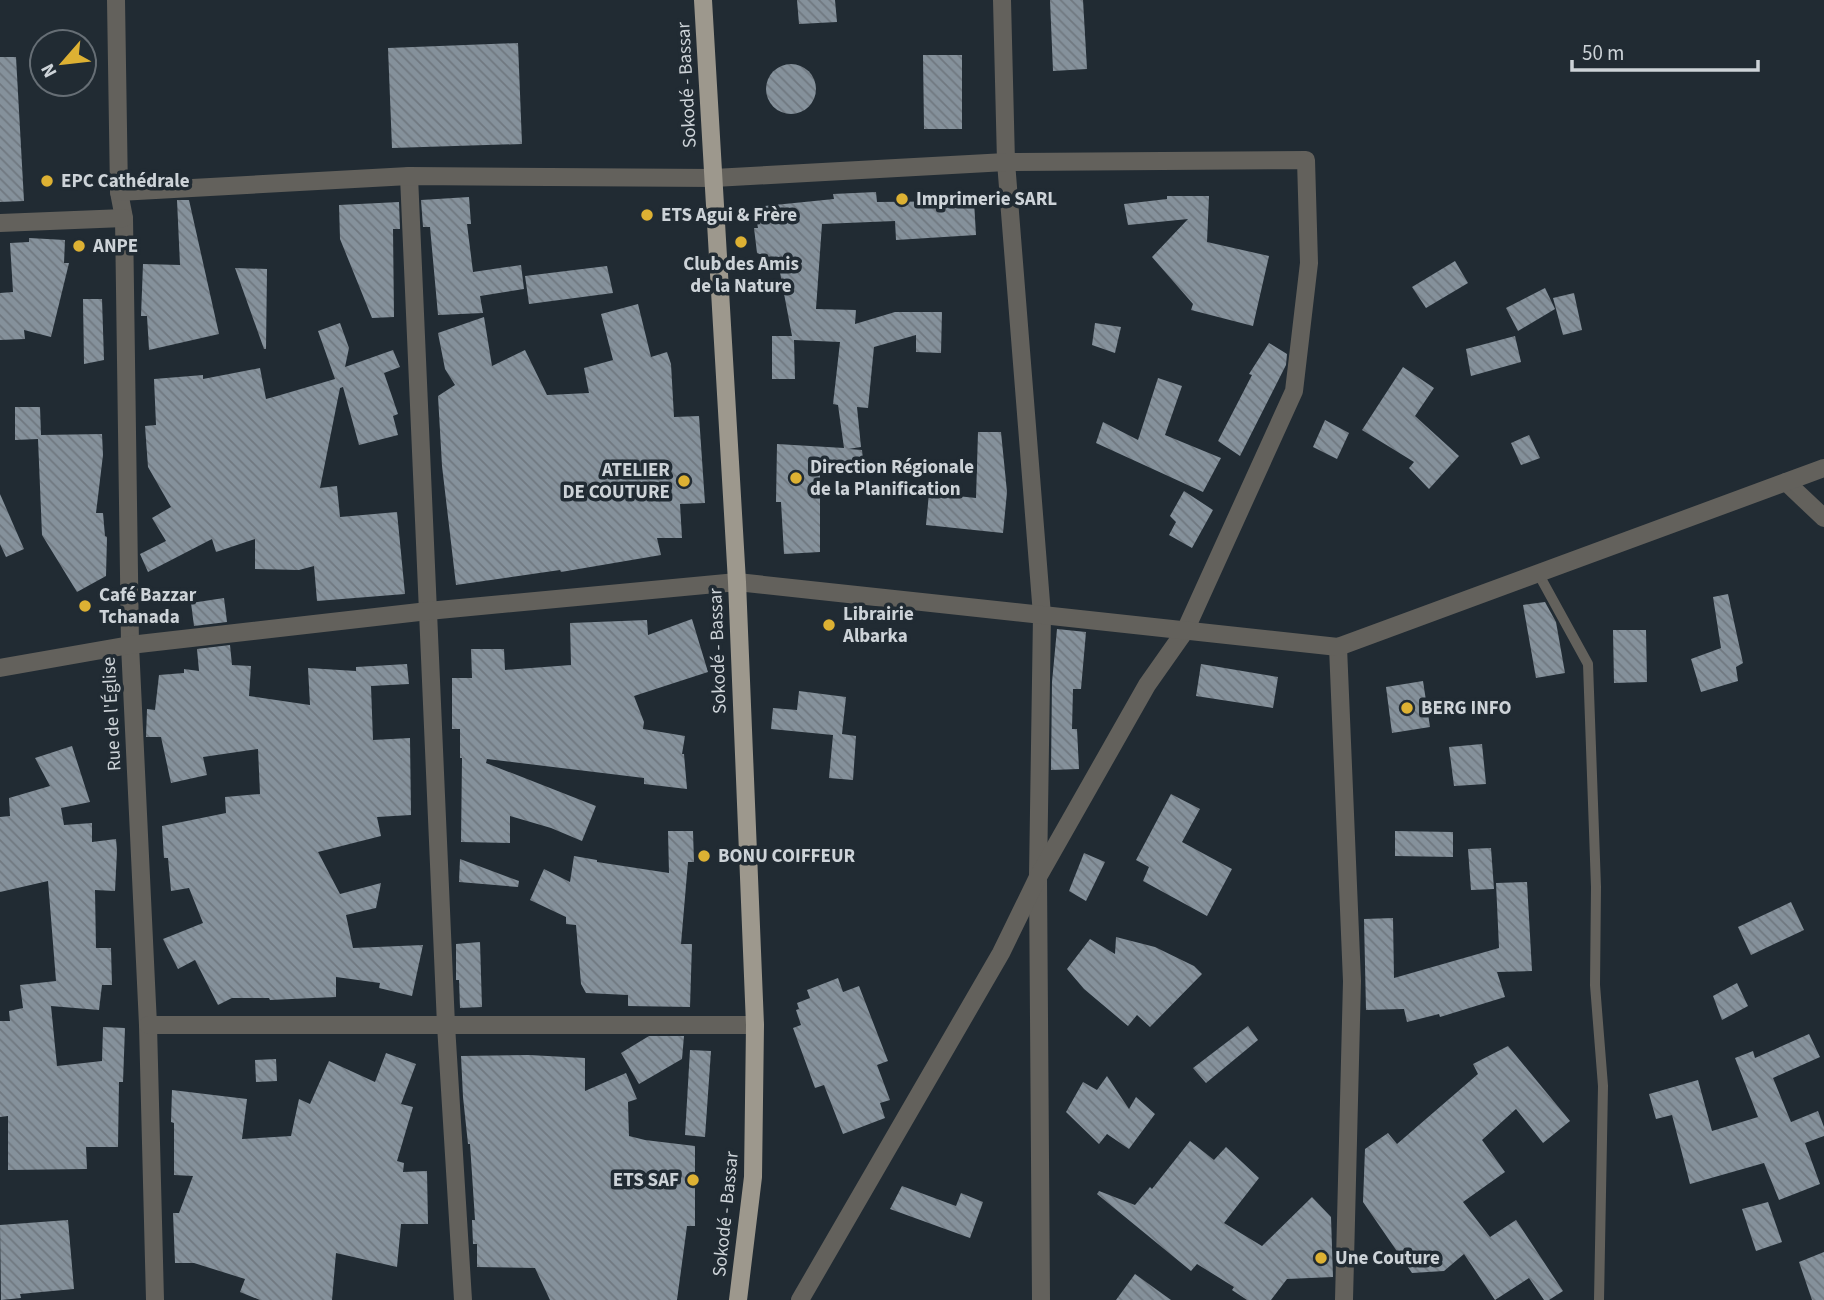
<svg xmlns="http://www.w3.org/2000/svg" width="1824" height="1300" font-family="'Source Sans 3',sans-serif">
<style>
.building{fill:url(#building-back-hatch)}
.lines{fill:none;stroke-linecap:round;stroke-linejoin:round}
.lane{stroke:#63615c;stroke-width:10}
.street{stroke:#63615c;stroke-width:18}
.primary{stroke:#9d988d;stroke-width:18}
.poi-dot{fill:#ddb133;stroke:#212b33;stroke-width:2.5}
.labels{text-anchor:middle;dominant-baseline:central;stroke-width:7;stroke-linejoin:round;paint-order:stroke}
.street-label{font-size:19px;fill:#cdd3d8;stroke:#212b33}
.poi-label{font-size:19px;font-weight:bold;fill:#cdd3d8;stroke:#212b33;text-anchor:start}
</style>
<defs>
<pattern id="building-back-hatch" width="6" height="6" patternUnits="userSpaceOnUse" patternTransform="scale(1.75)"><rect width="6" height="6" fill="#85919b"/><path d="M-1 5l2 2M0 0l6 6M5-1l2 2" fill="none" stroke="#707880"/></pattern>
</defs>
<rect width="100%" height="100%" fill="#212b33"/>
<g class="building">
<polygon points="797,0 835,0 837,22 799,24"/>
<polygon points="1050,0 1083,0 1087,69 1053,71"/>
<polygon points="518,43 522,144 392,148 388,48"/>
<polygon points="923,55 962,55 962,129 924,129"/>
<polygon points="0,57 16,57 24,201 0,202"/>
<circle cx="791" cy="89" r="25"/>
<polygon points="876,192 877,202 974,201 976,235 896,240 895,221 822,224 816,309 856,310 855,324 895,312 942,312 941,353 916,352 916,335 874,347 868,408 857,407 861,447 848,449 862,450 864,467 820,473 820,552 784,554 781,502 776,502 777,444 844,448 838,405 833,404 840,342 794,340 795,379 772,379 772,336 792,336 778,262 757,253 754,228 758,228 754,207 834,199 833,194"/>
<polygon points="1167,196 1209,196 1207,242 1269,256 1253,326 1191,310 1193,304 1152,257 1188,219 1128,225 1124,204 1167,199"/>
<polygon points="469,197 471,224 467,224 473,272 521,265 524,289 480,296 483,313 438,315 430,227 423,227 421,200"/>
<polygon points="177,200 189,200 219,334 149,350 147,316 141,316 143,264 180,265"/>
<polygon points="399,202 400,229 393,229 394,317 372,318 340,239 339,205"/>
<polygon points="29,238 65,240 64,263 69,263 51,337 24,330 25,339 0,340 0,293 13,292 10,243 29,242"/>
<polygon points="1455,261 1468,283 1426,308 1412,287"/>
<polygon points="607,266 613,293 529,304 525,276"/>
<polygon points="235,268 267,269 266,349 264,349"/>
<polygon points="1545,288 1555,309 1518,331 1506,308"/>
<polygon points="1574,293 1582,330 1563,335 1553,298"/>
<polygon points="83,299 102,299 104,360 84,364"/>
<polygon points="638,304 651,357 667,352 671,364 674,417 699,416 705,503 680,504 682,538 657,538 661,555 561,572 560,570 456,585 442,466 438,396 455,385 445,369 438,333 484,317 492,366 525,350 547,395 589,393 584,368 613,360 601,314"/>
<polygon points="340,323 349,348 345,367 393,350 400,367 384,373 398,414 393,416 398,435 359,445 343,387 340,388 320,488 337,486 340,517 397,512 405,594 317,601 314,566 299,570 255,569 255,539 216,552 212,539 148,572 140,554 166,541 152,518 171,507 148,467 145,426 156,425 154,379 203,375 203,379 260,368 266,399 277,396 335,379 318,331"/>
<polygon points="1095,323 1121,327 1115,353 1092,345"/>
<polygon points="1515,336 1521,362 1471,376 1466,349"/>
<polygon points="1269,343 1287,354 1286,365 1240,456 1218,441 1252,375 1249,374"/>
<polygon points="1403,367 1434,388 1415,416 1459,456 1429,489 1409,468 1414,462 1362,430"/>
<polygon points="1158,378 1182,386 1165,435 1221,458 1203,492 1096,443 1103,422 1138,440"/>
<polygon points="15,407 40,407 41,435 102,434 103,455 96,513 103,513 105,536 107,537 106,576 77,592 42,535 38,439 15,440"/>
<polygon points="1325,420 1349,433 1337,459 1313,447"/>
<polygon points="978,432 1001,432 1007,492 1003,533 926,525 929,493 976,498"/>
<polygon points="1529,435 1540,458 1521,465 1511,443"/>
<polygon points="1184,491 1213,510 1192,548 1169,535 1176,522 1170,516"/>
<polygon points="0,494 24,549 6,557 0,544"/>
<polygon points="1728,594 1743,663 1736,667 1738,681 1701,692 1691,659 1721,648 1713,597"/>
<polygon points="224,598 227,622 194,626 191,603"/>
<polygon points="1545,602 1556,622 1565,673 1536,678 1523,605"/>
<polygon points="692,619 708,672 634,696 644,722 643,729 685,736 682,754 684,754 687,789 644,784 644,778 487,759 486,763 596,806 582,841 551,828 510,816 510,843 461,842 462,758 460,758 460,729 452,729 452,678 472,678 471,649 504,649 505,670 571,665 570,623 647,620 648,635"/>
<polygon points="1057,629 1086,632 1081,689 1073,689 1072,729 1077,729 1079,769 1051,770 1052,682"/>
<polygon points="1613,630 1646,630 1647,682 1614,683"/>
<polygon points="230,645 232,665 251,666 249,696 310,705 308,668 356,671 356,667 407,664 409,684 371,686 373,740 410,738 411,815 377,817 381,836 318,852 340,894 381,883 376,908 346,915 353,948 423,945 412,996 379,988 380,983 336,977 336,997 270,1000 269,998 232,998 218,1005 195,960 178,969 163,939 203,923 189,888 171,891 168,858 164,858 162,826 226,813 225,797 260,794 258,749 203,757 207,775 171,783 161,737 146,737 147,709 155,710 159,675 184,673 184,669 199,671 197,649"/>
<polygon points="1201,664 1278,677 1273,708 1196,696"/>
<polygon points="1423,681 1430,727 1392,733 1386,687"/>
<polygon points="799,691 846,697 842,734 856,736 853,780 829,778 833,735 771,729 773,708 797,710"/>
<polygon points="1482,744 1486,784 1454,786 1449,747"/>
<polygon points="72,746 90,802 61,808 64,825 92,823 92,842 116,839 117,851 115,891 95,890 96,948 111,948 112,985 102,985 99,1010 51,1006 57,1066 102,1061 103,1027 125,1028 123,1082 119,1082 118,1147 86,1147 87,1169 8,1170 8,1116 0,1117 0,1021 10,1021 9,1011 23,1008 20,985 56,981 48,881 0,892 0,817 10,816 9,798 50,786 35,758"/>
<polygon points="1171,794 1200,809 1182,842 1232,869 1207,916 1143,881 1149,867 1136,860"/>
<polygon points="668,831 693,831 694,862 688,862 681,944 692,944 690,1007 628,1006 628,995 586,993 581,984 576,925 566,924 566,917 530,900 544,869 570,882 574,856 597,860 597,862 669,873"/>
<polygon points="1395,831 1453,832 1453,857 1395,856"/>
<polygon points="1491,848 1494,889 1471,890 1468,849"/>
<polygon points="1084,853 1105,862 1086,901 1069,891"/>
<polygon points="460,859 519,881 518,887 459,882"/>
<polygon points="1527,882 1532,971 1497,972 1505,997 1440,1017 1439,1014 1407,1022 1404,1009 1366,1010 1364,919 1393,918 1394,978 1499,948 1496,883"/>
<polygon points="1791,902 1804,930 1751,955 1738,927"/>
<polygon points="1116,937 1155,947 1194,966 1202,974 1150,1027 1137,1015 1128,1026 1084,989 1067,969 1090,939 1115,954"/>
<polygon points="480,942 482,1007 460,1008 459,980 456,980 456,944"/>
<polygon points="838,978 843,992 859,986 888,1061 877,1065 890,1100 880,1103 885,1118 843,1134 824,1085 815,1088 793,1028 801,1025 796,1010 799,1009 797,1003 810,998 807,990"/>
<polygon points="1737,983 1748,1006 1722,1020 1713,996"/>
<polygon points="1248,1026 1258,1040 1206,1083 1193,1068"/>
<polygon points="1809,1034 1820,1057 1773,1078 1791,1122 1818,1111 1824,1127 1824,1136 1805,1143 1820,1184 1779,1200 1764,1163 1690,1184 1672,1115 1656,1119 1649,1094 1698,1080 1712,1131 1758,1117 1735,1058 1753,1051 1755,1058"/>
<polygon points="649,1036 684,1036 682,1059 639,1084 621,1053"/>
<polygon points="1508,1046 1570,1121 1543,1143 1516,1109 1482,1140 1505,1172 1463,1202 1490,1237 1516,1220 1563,1291 1549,1300 1544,1300 1529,1278 1495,1300 1464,1254 1444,1271 1412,1273 1363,1202 1365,1149 1388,1133 1397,1144 1478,1074 1473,1064"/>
<polygon points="690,1050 711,1051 705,1137 685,1135"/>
<polygon points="386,1053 416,1064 401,1104 413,1107 397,1161 404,1163 403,1172 427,1171 428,1224 401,1224 397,1267 336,1253 332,1300 260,1300 240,1292 245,1279 194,1263 175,1263 173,1213 179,1213 193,1176 174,1175 174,1123 171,1122 172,1090 247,1099 242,1139 291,1136 299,1099 310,1104 329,1061 375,1082"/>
<polygon points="529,1055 585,1058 585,1091 626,1073 637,1099 628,1102 629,1136 645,1140 695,1146 695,1226 687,1226 677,1300 550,1300 535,1268 477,1267 477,1244 473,1244 472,1220 475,1220 470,1144 468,1144 463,1097 461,1056"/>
<polygon points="276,1059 277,1081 256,1082 255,1060"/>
<polygon points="1107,1076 1129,1109 1136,1097 1155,1114 1129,1149 1107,1134 1099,1144 1066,1112 1083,1082 1097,1090"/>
<polygon points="1190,1141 1214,1160 1226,1147 1259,1178 1224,1223 1262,1246 1312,1197 1331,1217 1333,1277 1287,1279 1271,1300 1247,1300 1232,1290 1234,1287 1197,1264 1191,1271 1097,1194 1099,1191 1135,1205 1150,1187 1152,1189"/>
<polygon points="902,1186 956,1206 961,1193 983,1202 970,1238 890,1209"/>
<polygon points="1768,1202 1782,1242 1756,1251 1742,1209"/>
<polygon points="68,1220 74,1289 20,1294 21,1298 1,1300 0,1225"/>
<polygon points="1824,1252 1824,1300 1812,1300 1799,1262"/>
<polygon points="1135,1274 1171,1300 1116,1300"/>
</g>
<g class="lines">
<polyline class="lane" points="1538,573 1588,664 1596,887 1595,985 1603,1086 1599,1300"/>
<g class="street">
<polyline points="116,0 119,192 124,218 130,645 148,1025 155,1300"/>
<polyline points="1002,0 1006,162 1042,615 1038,877 1041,1300"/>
<polyline points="409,176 446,1025 463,1300"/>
<polyline points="119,192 409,176 714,178 1006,162 1306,160 1309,263 1294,391 1185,631 1147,685 1038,877 1001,953 800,1300"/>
<polyline points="0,223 124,218"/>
<polyline points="1786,482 1824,518"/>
<polyline points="1338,647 1352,981 1344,1300"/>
<polyline points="0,668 130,645 428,611 737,582 1338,647 1824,468"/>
<polyline points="148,1025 755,1025"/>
</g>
<polyline class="primary" points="703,0 737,582 755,1025 753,1177 738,1300"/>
</g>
<g class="poi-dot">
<circle cx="47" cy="181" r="7"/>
<circle cx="902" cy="199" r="7"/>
<circle cx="647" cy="215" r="7"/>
<circle cx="741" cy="242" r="7"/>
<circle cx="79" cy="246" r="7"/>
<circle cx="796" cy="478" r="7"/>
<circle cx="684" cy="481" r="7"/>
<circle cx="85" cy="606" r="7"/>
<circle cx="829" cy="625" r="7"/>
<circle cx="1407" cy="708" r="7"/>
<circle cx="704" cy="856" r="7"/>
<circle cx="693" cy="1180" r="7"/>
<circle cx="1321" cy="1258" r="7"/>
</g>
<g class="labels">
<g class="street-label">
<text transform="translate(687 85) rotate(-93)">Sokodé - Bassar</text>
<text transform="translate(718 651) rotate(-92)">Sokodé - Bassar</text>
<text transform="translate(112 714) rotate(-93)">Rue de l'Église</text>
<text transform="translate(726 1214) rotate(-84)">Sokodé - Bassar</text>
</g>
<g class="poi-label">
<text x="61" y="181">EPC Cathédrale</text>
<text x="916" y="199">Imprimerie SARL</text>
<text x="661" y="215">ETS Agui &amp; Frère</text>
<text x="93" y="246">ANPE</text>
<text x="741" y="264" text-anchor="middle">Club des Amis<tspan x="741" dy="22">de la Nature</tspan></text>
<text x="810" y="467">Direction Régionale<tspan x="810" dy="22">de la Planification</tspan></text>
<text x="670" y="470" text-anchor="end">ATELIER<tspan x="670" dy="22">DE COUTURE</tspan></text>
<text x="99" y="595">Café Bazzar<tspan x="99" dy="22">Tchanada</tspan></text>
<text x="843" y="614">Librairie<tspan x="843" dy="22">Albarka</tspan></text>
<text x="1421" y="708">BERG INFO</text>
<text x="718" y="856">BONU COIFFEUR</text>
<text x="679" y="1180" text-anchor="end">ETS SAF</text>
<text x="1335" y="1258">Une Couture</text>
</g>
</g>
<g transform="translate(63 63) rotate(242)"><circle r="33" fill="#212b33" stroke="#666e75" stroke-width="2"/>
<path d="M0-5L12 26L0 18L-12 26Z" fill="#ddb133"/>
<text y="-10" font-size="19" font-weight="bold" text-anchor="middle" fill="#cdd3d8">N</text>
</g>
<path d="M1572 60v10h186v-10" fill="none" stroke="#cdd3d8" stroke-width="3.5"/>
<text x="1582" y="60" font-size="21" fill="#cdd3d8" stroke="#212b33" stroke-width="5" paint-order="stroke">50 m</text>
</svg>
